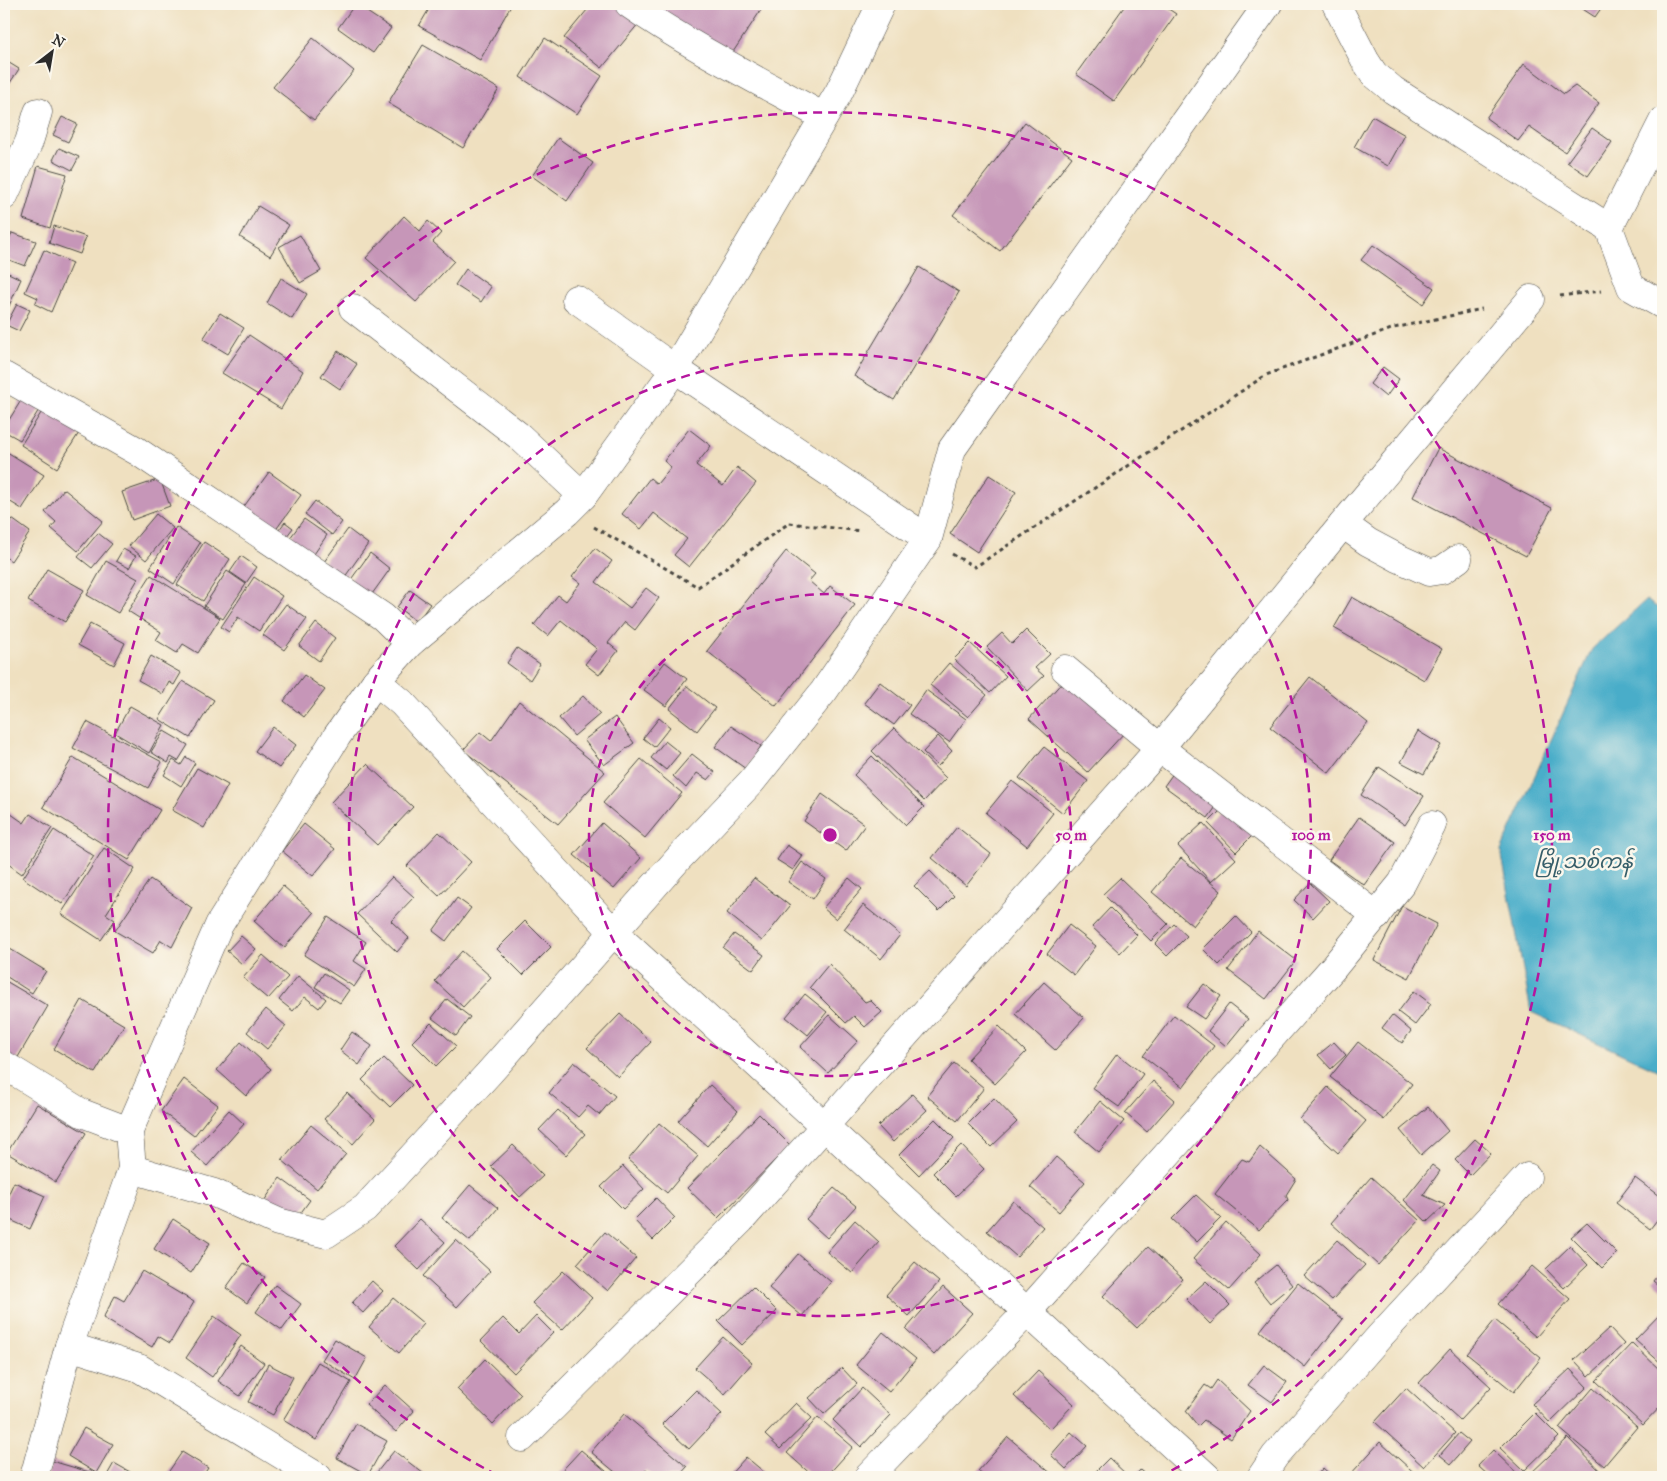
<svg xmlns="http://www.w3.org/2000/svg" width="1667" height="1481" font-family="'IM FELL Great Primer','Noto Sans Myanmar',serif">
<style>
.water{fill:#49adc9;stroke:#3a6c7a}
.building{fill:#c696b8}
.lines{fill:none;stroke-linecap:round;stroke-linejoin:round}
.street-casing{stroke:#484641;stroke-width:29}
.path{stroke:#484641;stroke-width:3;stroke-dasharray:4 4;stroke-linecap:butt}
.street{stroke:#fff;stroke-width:28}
.ring{fill:none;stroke:#b5179e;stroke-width:2.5;stroke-dasharray:9 6}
.labels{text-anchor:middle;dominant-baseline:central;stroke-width:5;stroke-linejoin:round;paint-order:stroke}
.water-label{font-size:20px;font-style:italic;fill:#375f6a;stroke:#fbf7ec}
.centre{fill:#b5179e;stroke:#fbf7ec;stroke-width:2.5}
.ring-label{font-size:15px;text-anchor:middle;font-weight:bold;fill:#b5179e;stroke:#fbf7ec;stroke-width:5;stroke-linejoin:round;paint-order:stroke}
</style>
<rect width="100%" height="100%" fill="#fbf7ec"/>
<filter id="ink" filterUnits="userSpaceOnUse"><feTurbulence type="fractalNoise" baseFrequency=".02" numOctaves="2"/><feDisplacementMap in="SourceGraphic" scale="10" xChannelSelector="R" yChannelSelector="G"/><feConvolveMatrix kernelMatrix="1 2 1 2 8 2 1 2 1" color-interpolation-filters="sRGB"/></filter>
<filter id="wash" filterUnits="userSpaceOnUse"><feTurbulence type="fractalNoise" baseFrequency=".0096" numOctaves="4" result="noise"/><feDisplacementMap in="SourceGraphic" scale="20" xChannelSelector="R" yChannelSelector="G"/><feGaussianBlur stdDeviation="1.12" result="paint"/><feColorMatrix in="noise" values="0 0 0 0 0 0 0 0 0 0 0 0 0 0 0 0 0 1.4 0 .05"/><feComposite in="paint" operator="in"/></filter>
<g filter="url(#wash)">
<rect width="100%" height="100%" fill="#efe0c0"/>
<polygon class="water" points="1646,600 1663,611 1663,1073 1531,1012 1501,851 1592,649"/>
<g id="blocks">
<g class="building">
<polygon points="355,4 391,28 373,53 338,28"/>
<polygon points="432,4 512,4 480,60 419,26"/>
<polygon points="592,4 615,4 639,23 602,68 564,38"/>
<polygon points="641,4 765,4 727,61"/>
<polygon points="1126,4 1161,4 1176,14 1114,101 1076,74"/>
<polygon points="1575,4 1604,4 1595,17"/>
<polygon points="313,38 354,71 314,120 273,87"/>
<polygon points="545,38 602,76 577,114 520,77"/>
<polygon points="423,45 499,89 463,148 388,103"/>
<polygon points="6,61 19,69 4,92 4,65"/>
<polygon points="1524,64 1564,94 1575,86 1599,103 1565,152 1529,127 1518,141 1486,118"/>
<polygon points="1372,116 1405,135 1388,166 1354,147"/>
<polygon points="62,117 77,124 68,142 53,135"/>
<polygon points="1025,122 1072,157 1000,251 953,215"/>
<polygon points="1592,128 1612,142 1588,176 1567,162"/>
<polygon points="558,138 593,163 567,201 532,176"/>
<polygon points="59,148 79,157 72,170 53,160"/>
<polygon points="38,166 67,174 50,228 23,219"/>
<polygon points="258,206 289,225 270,256 240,237"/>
<polygon points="404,216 420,231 428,221 441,233 433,242 454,261 416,302 366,258"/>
<polygon points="54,226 86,237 80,254 49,243"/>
<polygon points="12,233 36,241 25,266 4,258 4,248"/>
<polygon points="300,235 321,271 300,283 279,247"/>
<polygon points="1373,245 1434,288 1423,304 1361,260"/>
<polygon points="44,250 72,263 51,312 35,304 38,298 25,292"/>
<polygon points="919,267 959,292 894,400 854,376"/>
<polygon points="466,269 491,287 481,302 455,285"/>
<polygon points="4,271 21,279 4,317"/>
<polygon points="281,278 307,294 292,319 267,303"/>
<polygon points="17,304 30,310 19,331 6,325"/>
<polygon points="220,313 244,328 228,354 203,339"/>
<polygon points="249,335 303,371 281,409 222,373"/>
<polygon points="338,351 357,364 340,389 321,376"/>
<polygon points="1383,367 1399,379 1386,397 1370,384"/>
<polygon points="25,394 42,405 20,440 4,431 4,428"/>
<polygon points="46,405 82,428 57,468 21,445"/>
<polygon points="689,429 711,446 696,465 723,486 737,467 756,483 689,567 674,555 687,539 654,513 641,529 622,514 650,478 657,484 671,467 664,461"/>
<polygon points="1438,448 1552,508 1526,556 1413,497"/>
<polygon points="4,450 44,475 22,509 4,498"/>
<polygon points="269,472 301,495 272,535 240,512"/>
<polygon points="989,475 1016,492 977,552 950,534"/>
<polygon points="160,479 170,506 132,520 122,492"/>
<polygon points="64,489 103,521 78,551 51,528 56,522 45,512"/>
<polygon points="315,501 342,522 332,535 305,514"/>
<polygon points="156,514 173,528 146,560 129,546"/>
<polygon points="12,519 30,532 11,561 4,556 4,532"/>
<polygon points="304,519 327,535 308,563 284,546"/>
<polygon points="285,522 293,528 283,541 275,535"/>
<polygon points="176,527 200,543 174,584 150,568"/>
<polygon points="348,529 368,544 342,581 321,566"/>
<polygon points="98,533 112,544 92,568 78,557"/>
<polygon points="204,542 230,559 203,601 177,585"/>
<polygon points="595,548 612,561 596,582 630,608 646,588 659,598 635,630 625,622 608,643 618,651 599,675 585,664 597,649 561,620 548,636 534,625 558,595 566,601 580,583 572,577"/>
<polygon points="123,549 136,556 129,568 116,561"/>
<polygon points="786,551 815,574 809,581 824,594 830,586 855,605 776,706 707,651"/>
<polygon points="370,553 390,569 367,601 347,585"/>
<polygon points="241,556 257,567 246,583 230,572"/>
<polygon points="106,561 138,579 118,613 87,595"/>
<polygon points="47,569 84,590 65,622 28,601"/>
<polygon points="227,571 246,584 223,619 204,606"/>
<polygon points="151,575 220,618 198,653 183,644 177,653 156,640 161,632 128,611"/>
<polygon points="254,577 282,596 259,631 238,617 229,632 221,627"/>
<polygon points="410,590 430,604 417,622 397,607"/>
<polygon points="1352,597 1442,649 1424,680 1334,628"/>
<polygon points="286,604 307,619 284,650 263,635"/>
<polygon points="316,623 335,638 319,661 299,646"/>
<polygon points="90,624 125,643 114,665 78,645"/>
<polygon points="1026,630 1050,654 1035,668 1044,676 1028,691 987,647 1002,633 1012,644"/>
<polygon points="970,643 1006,676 990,693 954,659"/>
<polygon points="517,648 540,664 530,680 507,663"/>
<polygon points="151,656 181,673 174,685 169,682 163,694 138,680"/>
<polygon points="665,662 687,679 666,706 644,690"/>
<polygon points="949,663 987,695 968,717 930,685"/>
<polygon points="304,675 325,690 304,717 284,701"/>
<polygon points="1310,677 1368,723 1329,773 1270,727"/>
<polygon points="1066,678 1125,732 1088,772 1029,719"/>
<polygon points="183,681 214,700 190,738 159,719"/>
<polygon points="880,682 910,705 894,725 864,703"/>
<polygon points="687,686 715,708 697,731 669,709"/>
<polygon points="926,690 966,719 949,742 909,714"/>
<polygon points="583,696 600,714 574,736 559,718"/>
<polygon points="519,701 605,772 558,824 463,750 480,732 491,741"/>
<polygon points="130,706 164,725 149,753 115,733"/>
<polygon points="615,717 634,743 604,765 584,740"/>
<polygon points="659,718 670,727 654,747 643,738"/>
<polygon points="87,722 162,762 148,788 73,748"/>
<polygon points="731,726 761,746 746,769 715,747"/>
<polygon points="273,727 296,745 279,768 255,751"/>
<polygon points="894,728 946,778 924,801 872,751"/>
<polygon points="164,731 188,745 178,761 171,757 168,763 151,752"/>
<polygon points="1418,731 1441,745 1424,774 1401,762"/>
<polygon points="938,736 952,751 938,766 923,752"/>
<polygon points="665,741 680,753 666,770 651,758"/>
<polygon points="1044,747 1088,781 1063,813 1019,778"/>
<polygon points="692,754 715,772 708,780 697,773 686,788 673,776"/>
<polygon points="872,756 924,807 906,825 854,775"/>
<polygon points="73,757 160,810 129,860 43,807"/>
<polygon points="186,757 195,763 181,786 164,775 173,760 181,765"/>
<polygon points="641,759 682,793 645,838 603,803"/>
<polygon points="367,764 413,807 377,845 331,802"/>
<polygon points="1379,767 1424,796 1405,825 1361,795"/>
<polygon points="197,768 228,785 204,828 172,810"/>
<polygon points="1174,772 1218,804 1208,818 1164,786"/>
<polygon points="1012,781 1053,813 1027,846 986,813"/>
<polygon points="822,794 865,825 846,851 804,821"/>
<polygon points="1224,807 1253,835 1236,852 1208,823"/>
<polygon points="4,809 24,823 30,814 52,828 22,874 4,861"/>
<polygon points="1359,817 1395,842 1364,885 1329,860"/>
<polygon points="602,823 641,858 614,889 574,855"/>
<polygon points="1203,823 1236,859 1211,882 1178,846"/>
<polygon points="304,824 335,849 313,876 282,851"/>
<polygon points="957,827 991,854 966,886 932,858"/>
<polygon points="54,830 94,856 62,904 23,878"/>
<polygon points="439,832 471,862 439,896 407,866"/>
<polygon points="787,845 803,856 793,870 777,860"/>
<polygon points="104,848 135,869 106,914 115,920 101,940 61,914"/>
<polygon points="1181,858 1221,891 1193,926 1152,892"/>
<polygon points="802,862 826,879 813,899 788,882"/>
<polygon points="930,871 954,896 939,911 914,886"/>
<polygon points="392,877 414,897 391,921 409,938 397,952 357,914"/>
<polygon points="754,878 790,906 762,941 727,913"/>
<polygon points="849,878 862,889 836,919 823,908"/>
<polygon points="1120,878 1168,924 1151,941 1103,894"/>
<polygon points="150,879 192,908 172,947 161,940 153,953 115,931"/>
<polygon points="1310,883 1329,901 1313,918 1294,900"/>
<polygon points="283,886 314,913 284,948 254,921"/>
<polygon points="457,898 471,908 446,941 433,931"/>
<polygon points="863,905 900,935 881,959 844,929"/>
<polygon points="1402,906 1437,924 1409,978 1374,960"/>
<polygon points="1110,908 1137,935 1120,953 1092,927"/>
<polygon points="1236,916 1251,932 1219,965 1203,949"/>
<polygon points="328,917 366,942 354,961 366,969 354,987 304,955"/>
<polygon points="525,921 551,947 523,975 497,949"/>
<polygon points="1174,924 1187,936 1167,956 1155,944"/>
<polygon points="1069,925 1096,946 1074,975 1047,954"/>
<polygon points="1258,931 1296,960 1266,999 1228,970"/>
<polygon points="734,934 764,955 753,970 723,948"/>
<polygon points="241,936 256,949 242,964 227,951"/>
<polygon points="10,949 46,971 32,993 4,975 4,960"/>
<polygon points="462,951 491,977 463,1007 435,981"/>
<polygon points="263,955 288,977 268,999 243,978"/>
<polygon points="829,964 865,1002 870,1000 882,1012 865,1027 854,1016 846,1023 810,987"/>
<polygon points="324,973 349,990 340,1003 315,987"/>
<polygon points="298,976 326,999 319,1008 305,997 293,1011 279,1000"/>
<polygon points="4,980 48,1006 14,1064 4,1058"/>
<polygon points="1044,982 1084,1018 1055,1050 1015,1014"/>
<polygon points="1204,984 1221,996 1204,1019 1186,1007"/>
<polygon points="1414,991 1431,1004 1415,1025 1398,1012"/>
<polygon points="805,994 827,1012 808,1035 786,1017"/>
<polygon points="447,999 470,1017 456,1036 432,1018"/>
<polygon points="82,1000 124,1025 95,1073 54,1049"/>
<polygon points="1229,1004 1248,1019 1226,1046 1208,1031"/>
<polygon points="266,1009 286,1026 267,1049 247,1032"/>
<polygon points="620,1014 651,1042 618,1077 587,1048"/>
<polygon points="829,1015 858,1041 828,1073 800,1047"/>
<polygon points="1174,1015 1214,1046 1183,1087 1143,1056"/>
<polygon points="1392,1015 1411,1031 1402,1043 1382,1028"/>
<polygon points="431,1023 456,1046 436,1066 412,1042"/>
<polygon points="999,1026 1026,1052 995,1084 968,1059"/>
<polygon points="352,1032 372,1046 359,1065 340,1050"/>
<polygon points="241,1042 271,1069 246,1096 217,1070"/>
<polygon points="1334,1042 1346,1055 1331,1069 1318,1055"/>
<polygon points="1358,1042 1412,1084 1384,1120 1330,1077"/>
<polygon points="1117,1054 1143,1074 1119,1107 1092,1088"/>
<polygon points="384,1058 412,1085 390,1107 362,1080"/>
<polygon points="574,1062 615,1096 599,1115 588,1106 578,1117 549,1093"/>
<polygon points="954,1063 984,1088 957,1121 927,1096"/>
<polygon points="184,1079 218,1105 194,1136 161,1111"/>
<polygon points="1153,1081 1175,1100 1147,1132 1125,1113"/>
<polygon points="710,1085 738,1111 707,1146 678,1121"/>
<polygon points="1328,1087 1366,1121 1338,1153 1300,1119"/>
<polygon points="347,1093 375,1119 353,1144 324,1119"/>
<polygon points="912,1094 927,1110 893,1142 878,1126"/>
<polygon points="994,1098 1017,1122 991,1147 968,1124"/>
<polygon points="1100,1101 1124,1121 1099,1152 1075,1132"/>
<polygon points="37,1104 86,1133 56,1182 7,1153"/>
<polygon points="1428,1107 1448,1131 1421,1155 1400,1130"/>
<polygon points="229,1110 244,1124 207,1166 191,1152"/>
<polygon points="558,1110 585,1134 566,1155 539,1130"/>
<polygon points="759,1114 790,1145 718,1218 687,1188"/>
<polygon points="935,1119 954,1138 919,1175 899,1155"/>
<polygon points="659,1123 698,1156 667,1193 628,1160"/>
<polygon points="311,1125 346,1154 317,1189 282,1160"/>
<polygon points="1475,1139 1491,1153 1470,1175 1455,1160"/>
<polygon points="513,1145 543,1176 520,1197 491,1166"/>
<polygon points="961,1145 984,1169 956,1196 933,1173"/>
<polygon points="1260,1147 1296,1179 1286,1195 1288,1200 1259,1230 1215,1194 1242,1159 1249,1162"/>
<polygon points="1056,1157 1085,1182 1059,1212 1030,1187"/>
<polygon points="1432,1165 1440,1171 1423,1195 1445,1205 1427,1222 1404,1200"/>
<polygon points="623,1166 644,1189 623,1209 601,1187"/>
<polygon points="1371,1177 1419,1220 1378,1265 1331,1223"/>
<polygon points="280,1178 310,1200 294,1222 264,1201"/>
<polygon points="1635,1178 1663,1199 1663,1212 1650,1229 1616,1203"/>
<polygon points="14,1182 45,1196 30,1229 4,1217 4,1204"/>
<polygon points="470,1185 498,1208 470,1241 442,1218"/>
<polygon points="834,1188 856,1206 827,1238 806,1219"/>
<polygon points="1196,1195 1221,1218 1197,1242 1172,1219"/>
<polygon points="656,1198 675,1218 653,1240 634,1220"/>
<polygon points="1013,1201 1043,1227 1017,1257 987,1231"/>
<polygon points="173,1219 210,1243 191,1273 154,1249"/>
<polygon points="420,1219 445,1242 419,1270 394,1246"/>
<polygon points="855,1220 879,1242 852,1273 827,1252"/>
<polygon points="1226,1222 1261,1254 1229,1290 1193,1259"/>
<polygon points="1587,1223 1617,1253 1602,1268 1571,1237"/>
<polygon points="605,1232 636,1258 608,1291 577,1264"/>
<polygon points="456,1240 490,1271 457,1307 423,1276"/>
<polygon points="1337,1240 1365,1265 1332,1300 1304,1276"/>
<polygon points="1570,1246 1588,1265 1564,1288 1546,1269"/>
<polygon points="1148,1247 1183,1279 1137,1328 1103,1296"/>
<polygon points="798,1254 831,1282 802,1316 769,1288"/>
<polygon points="915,1262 939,1282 909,1316 886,1295"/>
<polygon points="244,1263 265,1277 247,1303 226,1288"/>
<polygon points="1276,1265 1292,1285 1270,1303 1254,1283"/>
<polygon points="1532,1266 1570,1299 1536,1337 1498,1304"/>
<polygon points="1663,1268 1663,1289 1653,1281"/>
<polygon points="142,1271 194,1302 170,1343 158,1336 152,1347 103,1318 115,1296 124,1301"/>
<polygon points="563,1271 592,1298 562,1330 532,1303"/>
<polygon points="372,1281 383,1291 363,1313 352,1303"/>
<polygon points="1206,1281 1230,1305 1210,1324 1186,1299"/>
<polygon points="1298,1283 1343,1319 1305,1367 1260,1331"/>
<polygon points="275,1285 301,1304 282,1330 256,1312"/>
<polygon points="753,1287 777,1311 742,1345 718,1321"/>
<polygon points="943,1287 972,1313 934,1355 906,1329"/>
<polygon points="393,1298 424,1324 399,1353 369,1327"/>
<polygon points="1663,1311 1663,1365 1635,1340"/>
<polygon points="214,1316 241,1335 212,1377 186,1358"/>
<polygon points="536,1316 553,1333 514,1373 481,1341 503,1318 519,1334"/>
<polygon points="1495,1320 1541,1358 1514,1392 1467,1354"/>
<polygon points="1609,1328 1624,1344 1589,1376 1574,1360"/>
<polygon points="883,1332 916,1359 889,1392 856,1365"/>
<polygon points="723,1337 752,1363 725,1394 695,1368"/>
<polygon points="335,1339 367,1358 355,1380 322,1360"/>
<polygon points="1632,1343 1663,1373 1663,1404 1643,1425 1596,1381"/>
<polygon points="241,1346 264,1363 240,1396 218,1381"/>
<polygon points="1450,1349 1491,1387 1460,1420 1419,1383"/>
<polygon points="485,1359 521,1394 493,1424 457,1389"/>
<polygon points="318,1362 351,1382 316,1440 283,1420"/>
<polygon points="268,1364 293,1377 273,1415 248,1402"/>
<polygon points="1264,1365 1287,1382 1272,1402 1248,1385"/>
<polygon points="842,1368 857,1384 824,1414 809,1398"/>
<polygon points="1570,1369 1587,1387 1550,1423 1532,1404"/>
<polygon points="1038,1371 1074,1404 1050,1429 1014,1396"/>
<polygon points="1217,1380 1250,1411 1231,1439 1204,1420 1198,1426 1186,1411 1205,1385 1211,1389"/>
<polygon points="385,1385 414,1411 396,1432 366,1405"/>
<polygon points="862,1388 891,1415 861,1447 833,1420"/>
<polygon points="1406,1388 1455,1433 1424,1467 1375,1422"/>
<polygon points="1593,1388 1637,1427 1604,1466 1559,1428"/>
<polygon points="696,1390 722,1414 689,1449 662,1424"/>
<polygon points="796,1403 812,1418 780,1449 765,1435"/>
<polygon points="1535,1413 1559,1437 1524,1471 1500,1448"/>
<polygon points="624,1414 687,1467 678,1477 655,1477 646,1470 640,1477 621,1477 591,1452"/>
<polygon points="818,1417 853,1447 826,1477 814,1477 787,1453"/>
<polygon points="356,1424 387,1441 368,1475 337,1458"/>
<polygon points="84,1428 113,1444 96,1473 68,1456"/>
<polygon points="1071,1432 1087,1446 1066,1469 1051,1455"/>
<polygon points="1459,1433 1470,1442 1451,1464 1440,1455"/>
<polygon points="1008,1437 1053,1475 1051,1477 985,1477 978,1471"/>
<polygon points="1568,1438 1606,1477 1533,1477 1530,1474"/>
<polygon points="1380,1442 1419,1477 1350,1477 1349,1476"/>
<polygon points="581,1450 613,1477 556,1477"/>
<polygon points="1493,1450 1521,1477 1490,1477 1478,1466"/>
<polygon points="394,1451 428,1477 373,1477"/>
<polygon points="182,1452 208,1468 202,1477 165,1477"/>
<polygon points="746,1457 770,1477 728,1477"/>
<polygon points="1109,1458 1129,1477 1090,1477"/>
<polygon points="52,1461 96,1474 95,1477 47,1477"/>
<polygon points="114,1463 139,1477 106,1477"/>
<polygon points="1323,1468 1333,1477 1315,1477"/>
<polygon points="1140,1470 1148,1477 1134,1477"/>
</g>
</g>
</g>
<g filter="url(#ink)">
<use href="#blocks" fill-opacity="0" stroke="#484641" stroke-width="1"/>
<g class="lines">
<defs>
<g id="street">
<path d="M629,4C691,47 759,81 824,117"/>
<polyline points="1336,4 1365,60 1374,74 1393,90 1609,228 1631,287 1663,305"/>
<polyline points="4,196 29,142 38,112"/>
<polyline points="1609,228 1663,121"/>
<polyline points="576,299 675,369 928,539"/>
<polyline points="353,308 519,436 583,496"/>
<polyline points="4,376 137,451 383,617 410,643"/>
<polyline points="1343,524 1368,542 1398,558 1429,572 1442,570 1458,559"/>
<polyline points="1065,669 1160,748 1377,916"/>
<polyline points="376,681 402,703 613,932 1207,1477"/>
<polyline points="4,1065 82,1113 129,1131"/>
<polyline points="132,1169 214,1193 278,1222 326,1234 365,1208 490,1072 679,858 752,781 824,691 928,539 952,449 1268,4"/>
<polyline points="69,1346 139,1368 318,1477"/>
<polyline points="522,1438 741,1220 1160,748 1343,524 1531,299"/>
<polyline points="34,1477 69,1346 132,1169 129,1131 219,925 337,736 376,681 410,643 567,512 583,496 675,369 839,92 881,4"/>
<polyline points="868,1477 1027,1312 1333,968 1402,883 1432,825"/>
<polyline points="1261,1477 1275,1456 1380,1336 1527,1177"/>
</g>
</defs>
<use href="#street" class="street-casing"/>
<g class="path">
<polyline points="1560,296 1601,291"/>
<polyline points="594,527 698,587 789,523 861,531"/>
<polyline points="952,554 975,567 1266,375 1394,328 1482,309"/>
</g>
<use href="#street" class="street"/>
</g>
</g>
<g class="ring">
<circle cx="830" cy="835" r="241"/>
<circle cx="830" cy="835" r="481"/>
<path d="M497 1475A722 722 0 1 1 1163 1475"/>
</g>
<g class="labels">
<g class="water-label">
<text x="1584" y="861">မြို့သစ်ကန်</text>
</g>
</g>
<circle cx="830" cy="835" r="8" class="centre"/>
<g class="ring-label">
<text x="1071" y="840">50 m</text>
<text x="1311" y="840">100 m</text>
<text x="1552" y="840">150 m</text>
</g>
<rect width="1667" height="1481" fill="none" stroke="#fbf7ec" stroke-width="20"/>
<g transform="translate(52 52) rotate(31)" stroke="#fbf7ec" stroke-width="4" paint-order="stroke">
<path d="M0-4L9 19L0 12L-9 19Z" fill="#2b2b2b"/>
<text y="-8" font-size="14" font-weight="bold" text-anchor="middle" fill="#2b2b2b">N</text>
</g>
</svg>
